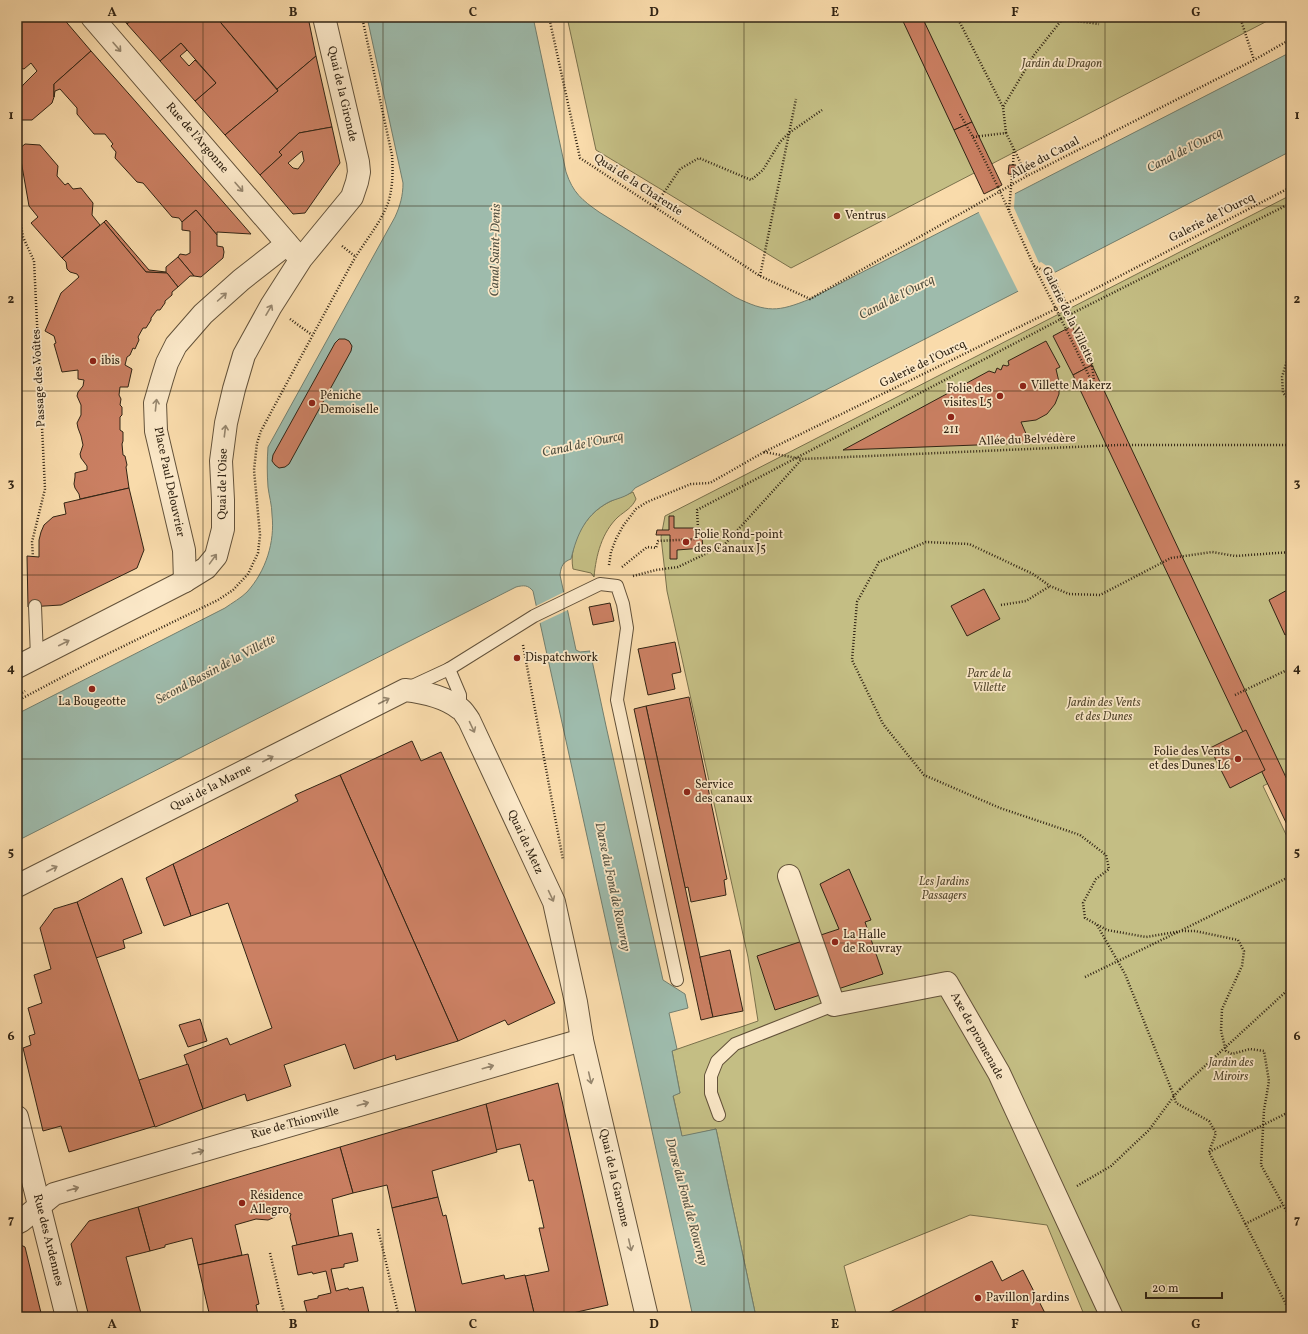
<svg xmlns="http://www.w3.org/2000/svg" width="1308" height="1334" font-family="Vollkorn,serif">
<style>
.green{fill:#c4be84;stroke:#7a714c}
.water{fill:#9ebbac;stroke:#727f6f}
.pier{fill:#f9dbab}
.building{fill:#cb8063;stroke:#312414;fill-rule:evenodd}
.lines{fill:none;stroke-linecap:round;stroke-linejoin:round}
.lane-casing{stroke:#63523a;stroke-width:14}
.street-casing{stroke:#63523a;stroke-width:24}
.path{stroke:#312414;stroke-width:2.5;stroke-dasharray:1 2;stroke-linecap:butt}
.lane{stroke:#fbe8c8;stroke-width:12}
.street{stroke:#fbe8c8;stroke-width:22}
.path-bridge{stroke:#312414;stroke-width:2.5;stroke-dasharray:1 2;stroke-linecap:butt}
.oneway{stroke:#96866e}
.grid{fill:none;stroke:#312414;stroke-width:1;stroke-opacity:0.55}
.poi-dot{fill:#8f2418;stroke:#fbe8c8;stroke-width:1.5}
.labels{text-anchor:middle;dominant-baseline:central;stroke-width:3.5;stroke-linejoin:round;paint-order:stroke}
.park-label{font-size:12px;font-style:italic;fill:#564a30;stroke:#fbe8c8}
.street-label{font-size:12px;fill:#312414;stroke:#fbe8c8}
.poi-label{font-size:12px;fill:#312414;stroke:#fbe8c8;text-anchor:start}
.water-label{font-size:13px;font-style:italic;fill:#525142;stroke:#fbe8c8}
.neatline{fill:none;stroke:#312414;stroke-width:1.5}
.grid-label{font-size:13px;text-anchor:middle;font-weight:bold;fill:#312414}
</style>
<rect width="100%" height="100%" fill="#f9dbab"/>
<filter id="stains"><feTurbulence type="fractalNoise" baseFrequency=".005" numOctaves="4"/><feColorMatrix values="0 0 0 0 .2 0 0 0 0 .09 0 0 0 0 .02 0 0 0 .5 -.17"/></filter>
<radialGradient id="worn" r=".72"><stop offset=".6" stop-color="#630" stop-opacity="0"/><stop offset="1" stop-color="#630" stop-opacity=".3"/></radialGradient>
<g class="green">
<polygon points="567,17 1275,17 791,268 596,150"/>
<polygon points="1291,195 1291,772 1263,786 1291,845 1291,1317 1085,1317 1047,1225 970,1215 844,1266 857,1317 756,1317 716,1129 682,1137 673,1095 680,1093 672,1051 758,1021 748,957 667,591 661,537 665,516"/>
<path d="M633,492L636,499C632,508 625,511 618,517C602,532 596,555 594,577L591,573L573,569C568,542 586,514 609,502C617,498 625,496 633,492Z"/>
</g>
<path class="water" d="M367,17H533L566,172C573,193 582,200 599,212L735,297C767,313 778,312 810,299L1291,52V151L635,488C630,496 619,498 611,501C586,513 577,534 571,559C563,562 561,566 560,575L576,650L580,652L590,651L606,726L663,980L685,994L688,1008L669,1013L677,1049L672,1051L680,1093L673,1096L682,1136L716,1129L756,1317H693L533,591C528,585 524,585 516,587L17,841V714L225,608C232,603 241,598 247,592C266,571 275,542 272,515C272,505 269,496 268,487C267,474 267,460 268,447L395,217C400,206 403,196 403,183Z"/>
<g class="pier">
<polygon points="1015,192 1014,208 1039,263 1041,262 1054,271 1056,274 1019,293 978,211"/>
<polygon points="566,591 570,609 538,624 534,607"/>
</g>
<g class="building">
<polygon points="17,17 62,17 91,51 54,84 54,97 52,103 32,120 17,120 17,94 23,85 37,71 31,63 24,69 17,67"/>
<polygon points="122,17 135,17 127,24"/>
<polygon points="135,17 216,17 278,91 225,135 195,101 216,83 181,43 160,61 127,24"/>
<polygon points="216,17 308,17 316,56 277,89"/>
<polygon points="901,17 922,17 972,122 954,130"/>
<polygon points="181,43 187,50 180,56 189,66 195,60 216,83 195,101 160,61"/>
<polygon points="91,51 136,102 251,234 217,232 217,235 196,210 182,222 179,218 172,217 143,183 137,182 115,158 116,152 111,146 113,144 105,134 94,134 77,114 77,108 60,89 55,91 54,97 54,84"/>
<polygon points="316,56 332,127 299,133 279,152 282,155 260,175 225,135 278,91 277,89"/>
<polygon points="972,122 1002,185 984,194 954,130"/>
<path d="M332,127L340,163L305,213L293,214L260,175L282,155L279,152L299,133ZM302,151L304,161L298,169L293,168L288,163Z"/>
<polygon points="25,144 40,145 58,166 57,176 65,185 68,183 73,189 81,188 93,203 92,215 100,225 62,258 31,223 38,217 29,206 19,149"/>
<polygon points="1009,165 1016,165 1016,175 1008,174"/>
<polygon points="196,210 217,235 217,246 223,247 224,252 223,258 201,277 194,276 178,257 180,254 186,255 190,253 190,231 182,230 182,222"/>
<polygon points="106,220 149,270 166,272 166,267 178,257 194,276 190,276 178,287 167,273 146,272 104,222"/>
<polygon points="104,222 146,272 167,273 178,287 172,292 172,295 165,301 165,303 160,310 157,310 151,318 151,320 146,328 143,328 138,337 139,340 135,349 133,348 130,355 127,357 125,365 132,369 128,387 120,387 119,395 121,399 120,405 122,407 122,415 120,417 120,430 123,432 123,441 122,444 123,455 125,456 127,465 126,467 129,488 80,499 79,494 75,488 74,484 75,477 75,473 87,470 87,466 81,458 80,454 83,445 81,436 78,428 77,423 81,415 81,405 77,396 78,392 83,386 84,380 78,379 78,370 62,372 54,344 56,343 54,336 45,331 61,293 79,277 77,274 70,272 67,269 66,262 62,258"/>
<polygon points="1072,326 1092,365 1073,375 1053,336"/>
<polygon points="339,339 345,339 349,341 352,346 351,351 289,464 285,467 279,468 275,465 272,461 273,455 335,343"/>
<polygon points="1046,341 1060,367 1056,369 1059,382 1059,394 1055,404 1047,414 1036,420 1021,422 1030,443 843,450 989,371 995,373 997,368 1001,370 1003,365 1007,366 1009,365 1008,361"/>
<polygon points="1092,365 1291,788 1291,833 1073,375"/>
<polygon points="129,488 144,550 137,568 61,605 28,607 27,556 39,557 39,540 41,532 44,525 53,517 66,514 64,503"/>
<polygon points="669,516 674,516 674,528 701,528 703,548 677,550 677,559 670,559 670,535 656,535 657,530 669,530"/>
<polygon points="1291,588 1291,632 1285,635 1269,600"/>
<polygon points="984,589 1000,619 967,636 951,606"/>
<polygon points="610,603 614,621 593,625 589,607"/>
<polygon points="675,642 681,672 672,674 675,689 648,695 638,649"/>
<polygon points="689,697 727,879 724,880 726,895 691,902 688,887 685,888 646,706"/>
<polygon points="646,706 713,1017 701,1020 634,709"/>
<polygon points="1246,730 1265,770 1230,788 1210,748"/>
<polygon points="412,741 421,761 441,752 555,1003 508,1025 505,1020 458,1041 340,775"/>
<polygon points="340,775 458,1041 396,1060 395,1055 354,1069 345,1044 284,1065 291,1086 247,1101 245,1094 203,1109 184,1055 227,1038 230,1045 272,1028 228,903 191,916 173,864 298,801 295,795"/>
<polygon points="173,864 191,916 164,926 146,878"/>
<polygon points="849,869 871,920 865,922 883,974 775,1010 757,956 839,929 820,884"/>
<polygon points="122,878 142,933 123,940 125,948 96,958 77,902"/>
<polygon points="77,902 155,1126 69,1152 61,1126 43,1131 23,1048 31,1045 29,1036 35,1034 28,1008 42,1003 34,975 51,969 40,928 54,909"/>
<polygon points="730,950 743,1011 713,1017 700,957"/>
<polygon points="200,1019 207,1041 188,1047 179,1025"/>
<polygon points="188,1064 203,1109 155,1127 139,1080"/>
<polygon points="558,1083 608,1305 555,1317 535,1317 525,1276 549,1271 539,1228 544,1228 533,1180 529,1181 520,1144 496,1150 486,1104"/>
<polygon points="486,1104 497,1152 432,1171 438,1197 392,1208 387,1185 353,1193 340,1147"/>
<polygon points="340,1147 353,1193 332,1199 339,1236 297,1245 290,1217 291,1214 285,1211 279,1212 275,1217 268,1220 256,1219 235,1225 242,1255 198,1265 192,1238 165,1245 165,1247 150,1251 138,1207"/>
<polygon points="438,1197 443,1216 446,1215 462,1284 504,1275 505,1279 525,1275 535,1317 417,1317 392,1208"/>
<polygon points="138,1207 150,1251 126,1257 142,1317 89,1317 71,1244 89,1221"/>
<polygon points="352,1233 358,1261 344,1264 344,1267 331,1269 336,1291 348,1288 349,1290 363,1287 370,1317 308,1317 304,1301 318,1298 318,1296 331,1293 326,1271 313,1274 312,1272 298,1275 292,1246"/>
<polygon points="17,1243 25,1247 42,1317 17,1317"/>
<polygon points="248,1254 259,1304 256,1305 258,1315 262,1315 262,1317 210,1317 198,1265"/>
<polygon points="992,1261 1002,1281 1023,1270 1047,1317 885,1317 884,1315"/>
</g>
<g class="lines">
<defs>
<g id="lane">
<polyline points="35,606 37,657"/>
<polyline points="449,669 460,695 460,708"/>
<polyline points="408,688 449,669 534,616 600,584 617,586 623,604 627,628 617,700 677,980"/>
<polyline points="719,1115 711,1093 711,1076 717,1061 735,1044 834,1005"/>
</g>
<g id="street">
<polyline points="92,17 296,254"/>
<polyline points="185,581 184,550 156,431 155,403 162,379 167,363 176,345 203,314 241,280 287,244"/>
<polyline points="17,667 185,581 206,568 216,556 223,529 223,500 221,461 226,423 234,389 244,355 271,306 301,259 352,197 357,182 359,172 358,162 324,17"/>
<polyline points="789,876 834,1005 947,983 999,1073 1112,1317"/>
<path d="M17,886L405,690C422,692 445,697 459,708C463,710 466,716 469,720L554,902L576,1002L582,1040L647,1317"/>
<polyline points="17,1117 67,1317"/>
<polyline points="17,1223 21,1221 54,1194 582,1040"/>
</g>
</defs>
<use href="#lane" class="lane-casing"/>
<use href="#street" class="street-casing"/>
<g class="path">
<polyline points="549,17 580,158 760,276 810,299 1027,176 1254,60 1291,39"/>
<polyline points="957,17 1003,107"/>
<polyline points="1048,17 1099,24"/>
<polyline points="1240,17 1254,60"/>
<polyline points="960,114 973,137 998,187"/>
<polyline points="1006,133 1003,107 1034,55"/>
<polyline points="973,137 1006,133 1027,176"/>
<polyline points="1013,165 1014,148"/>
<polyline points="17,201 23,237 34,261 45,489 32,542 33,557"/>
<polyline points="654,207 680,169 699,158 751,180 763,170 780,142 789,133 822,110"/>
<polyline points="342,246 356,257"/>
<polyline points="1034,266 1051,274 1061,293 1091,357 1095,388"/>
<polyline points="1034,266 1055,307"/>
<polyline points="760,276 796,99"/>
<polyline points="290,319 312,335"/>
<polyline points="1061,319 1094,386"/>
<polyline points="1291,358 1287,361 1282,377 1283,393 1291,401"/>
<polyline points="764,452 802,459 1119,445 1291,445"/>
<polyline points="1291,552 1235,556 1212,552 1171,558 1100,595 1069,594 1050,586 1033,574 969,544 926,542 879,562 857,602 852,660 883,724 924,775 1000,808 1080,835 1106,855 1109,869 1096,879 1083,903 1085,918 1107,930 1146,937 1182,931 1195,931 1238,940 1244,951 1242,966 1222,1009 1221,1031 1226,1051 1232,1054 1250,1049 1264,1051 1269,1081 1264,1110 1261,1165 1287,1212 1291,1222"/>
<polyline points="609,565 611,552 616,539 623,526 636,509 647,502 691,484 710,483 764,452 1066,304 1291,187"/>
<polyline points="622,567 647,547 656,548 658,541 697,539 698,528"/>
<polyline points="633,576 656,570 678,567 724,545 802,459"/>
<polyline points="1001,605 1026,601 1050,586"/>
<polyline points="523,645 563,860"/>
<polyline points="1235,695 1291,668"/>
<polyline points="17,696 25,691"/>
<path d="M17,701L89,663L218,600L233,590L248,574L258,553L260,535L254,470L257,443L261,431C291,375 322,318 352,263C364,242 382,222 389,200C393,184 393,170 392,155L362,17"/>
<polyline points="1182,930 1291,876"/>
<polyline points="1085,977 1178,932"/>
<polyline points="1180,1089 1174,1096 1176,1103 1209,1121 1216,1133 1209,1152 1291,1314"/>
<polyline points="1209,1152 1291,1111"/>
<polyline points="1077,1186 1111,1166 1149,1130 1174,1096 1125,974 1097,925"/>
<polyline points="1245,1224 1283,1205"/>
<polyline points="378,1229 399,1317"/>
<polyline points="270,1253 285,1317"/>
</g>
<use href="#lane" class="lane"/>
<use href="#street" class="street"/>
<g class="path-bridge">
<polyline points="1034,55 1064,17"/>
<polyline points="998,187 1034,266"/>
<polyline points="1009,210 1013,165"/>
<polyline points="1055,307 1061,319"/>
<polyline points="698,528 697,510 1061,319 1291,203"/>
<polyline points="1180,1089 1291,987"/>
</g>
</g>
<defs><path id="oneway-shaft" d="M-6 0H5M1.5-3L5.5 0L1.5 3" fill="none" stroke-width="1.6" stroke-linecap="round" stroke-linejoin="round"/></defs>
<g class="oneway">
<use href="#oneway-shaft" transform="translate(117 47) rotate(49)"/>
<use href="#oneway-shaft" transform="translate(239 187) rotate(49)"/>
<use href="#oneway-shaft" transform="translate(222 297) rotate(-42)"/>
<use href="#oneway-shaft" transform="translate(269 310) rotate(-60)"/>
<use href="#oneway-shaft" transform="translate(156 405) rotate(-84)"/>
<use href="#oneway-shaft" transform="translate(225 431) rotate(-83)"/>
<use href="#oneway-shaft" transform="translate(213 559) rotate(-54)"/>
<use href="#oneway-shaft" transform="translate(64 643) rotate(-27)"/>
<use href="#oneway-shaft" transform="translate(384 701) rotate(-27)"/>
<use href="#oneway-shaft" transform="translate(472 727) rotate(65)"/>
<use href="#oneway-shaft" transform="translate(268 759) rotate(-27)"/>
<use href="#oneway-shaft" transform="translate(52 869) rotate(-27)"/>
<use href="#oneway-shaft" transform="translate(551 896) rotate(65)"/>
<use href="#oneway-shaft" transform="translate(488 1067) rotate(-16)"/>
<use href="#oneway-shaft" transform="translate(590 1078) rotate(77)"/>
<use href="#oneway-shaft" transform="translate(363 1104) rotate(-16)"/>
<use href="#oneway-shaft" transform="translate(198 1152) rotate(-16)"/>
<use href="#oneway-shaft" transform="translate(73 1189) rotate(-16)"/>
<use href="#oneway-shaft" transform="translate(630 1245) rotate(77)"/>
</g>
<path class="grid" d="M203,17V1317M383,17V1317M564,17V1317M744,17V1317M925,17V1317M1105,17V1317M17,206H1291M17,391H1291M17,575H1291M17,759H1291M17,943H1291M17,1128H1291"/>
<g class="poi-dot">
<circle cx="837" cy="216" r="4"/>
<circle cx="93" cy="361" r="4"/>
<circle cx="1023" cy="386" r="4"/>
<circle cx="1000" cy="396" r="4"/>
<circle cx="312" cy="403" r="4"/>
<circle cx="951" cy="417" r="4"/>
<circle cx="686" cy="542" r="4"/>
<circle cx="517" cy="658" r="4"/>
<circle cx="92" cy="689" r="4"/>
<circle cx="1238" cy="759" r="4"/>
<circle cx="687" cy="792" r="4"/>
<circle cx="835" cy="942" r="4"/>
<circle cx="242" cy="1203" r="4"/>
<circle cx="978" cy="1298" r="4"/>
</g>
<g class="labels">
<g class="park-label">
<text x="1062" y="64">Jardin du Dragon</text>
<text x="989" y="674">Parc de la<tspan x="989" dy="14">Villette</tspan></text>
<text x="1104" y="703">Jardin des Vents<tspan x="1104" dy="14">et des Dunes</tspan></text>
<text x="944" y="882">Les Jardins<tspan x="944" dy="14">Passagers</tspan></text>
<text x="1231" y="1063">Jardin des<tspan x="1231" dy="14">Miroirs</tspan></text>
</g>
<g class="street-label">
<text transform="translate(342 94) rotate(77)">Quai de la Gironde</text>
<text transform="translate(197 138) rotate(49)">Rue de l'Argonne</text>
<text transform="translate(1045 158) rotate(-28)">Allée du Canal</text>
<text transform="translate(638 185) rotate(33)">Quai de la Charente</text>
<text transform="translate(1212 218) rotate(-27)">Galerie de l'Ourcq</text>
<text transform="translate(1068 315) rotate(64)">Galerie de la Villette</text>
<text transform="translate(923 364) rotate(-26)">Galerie de l'Ourcq</text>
<text transform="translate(39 378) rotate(-93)">Passage des Voûtes</text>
<text transform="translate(1027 440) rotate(-2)">Allée du Belvédère</text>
<text transform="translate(169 482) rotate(78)">Place Paul Delouvrier</text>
<text transform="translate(223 484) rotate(-89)">Quai de l'Oise</text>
<text transform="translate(211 788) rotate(-27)">Quai de la Marne</text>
<text transform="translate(525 842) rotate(65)">Quai de Metz</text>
<text transform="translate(977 1036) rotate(61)">Axe de promenade</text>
<text transform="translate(295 1123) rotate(-16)">Rue de Thionville</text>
<text transform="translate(614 1178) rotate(77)">Quai de la Garonne</text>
<text transform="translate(48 1240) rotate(76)">Rue des Ardennes</text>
</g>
<g class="poi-label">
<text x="845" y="216">Ventrus</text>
<text x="101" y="361">ibis</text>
<text x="1031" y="386">Villette Makerz</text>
<text x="992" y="389" text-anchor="end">Folie des<tspan x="992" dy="14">visites L5</tspan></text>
<text x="320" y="396">Péniche<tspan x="320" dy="14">Demoiselle</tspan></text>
<text x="951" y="430" text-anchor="middle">211</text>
<text x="694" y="535">Folie Rond-point<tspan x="694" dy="14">des Canaux J5</tspan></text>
<text x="525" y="658">Dispatchwork</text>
<text x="92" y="702" text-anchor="middle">La Bougeotte</text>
<text x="1230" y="752" text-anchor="end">Folie des Vents<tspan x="1230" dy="14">et des Dunes L6</tspan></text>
<text x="695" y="785">Service<tspan x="695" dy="14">des canaux</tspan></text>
<text x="843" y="935">La Halle<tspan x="843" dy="14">de Rouvray</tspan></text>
<text x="250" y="1196">Résidence<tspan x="250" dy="14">Allegro</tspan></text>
<text x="986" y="1298">Pavillon Jardins</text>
</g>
<g class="water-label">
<text transform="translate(1185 151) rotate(-27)">Canal de l'Ourcq</text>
<text transform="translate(496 250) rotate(-89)">Canal Saint-Denis</text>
<text transform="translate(897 298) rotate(-27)">Canal de l'Ourcq</text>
<text transform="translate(583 445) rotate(-12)">Canal de l'Ourcq</text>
<text transform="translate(216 670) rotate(-28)">Second Bassin de la Villette</text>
<text transform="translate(612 887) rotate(78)">Darse du Fond de Rouvray</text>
<text transform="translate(686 1202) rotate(75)">Darse du Fond de Rouvray</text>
</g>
</g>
<rect width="1308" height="1334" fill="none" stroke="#f9dbab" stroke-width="44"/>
<path d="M1146 1292v6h76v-6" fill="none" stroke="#312414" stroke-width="2"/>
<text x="1152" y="1292" font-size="12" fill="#312414" stroke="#fbe8c8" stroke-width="3" paint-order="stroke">20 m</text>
<rect x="22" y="22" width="1264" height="1290" class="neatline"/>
<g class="grid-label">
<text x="112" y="16">A</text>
<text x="293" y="16">B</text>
<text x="473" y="16">C</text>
<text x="654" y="16">D</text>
<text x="835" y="16">E</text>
<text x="1015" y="16">F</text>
<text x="1196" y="16">G</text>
<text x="11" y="119">1</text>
<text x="1297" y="119">1</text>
<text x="11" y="303">2</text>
<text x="1297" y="303">2</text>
<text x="11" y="487">3</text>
<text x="1297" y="487">3</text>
<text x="11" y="672">4</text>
<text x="1297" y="672">4</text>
<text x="11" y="856">5</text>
<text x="1297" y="856">5</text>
<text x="11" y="1040">6</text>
<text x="1297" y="1040">6</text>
<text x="11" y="1224">7</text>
<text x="1297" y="1224">7</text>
<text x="112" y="1328">A</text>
<text x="293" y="1328">B</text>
<text x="473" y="1328">C</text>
<text x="654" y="1328">D</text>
<text x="835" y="1328">E</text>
<text x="1015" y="1328">F</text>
<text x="1196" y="1328">G</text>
</g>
<rect width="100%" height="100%" filter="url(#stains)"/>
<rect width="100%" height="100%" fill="url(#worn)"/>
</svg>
